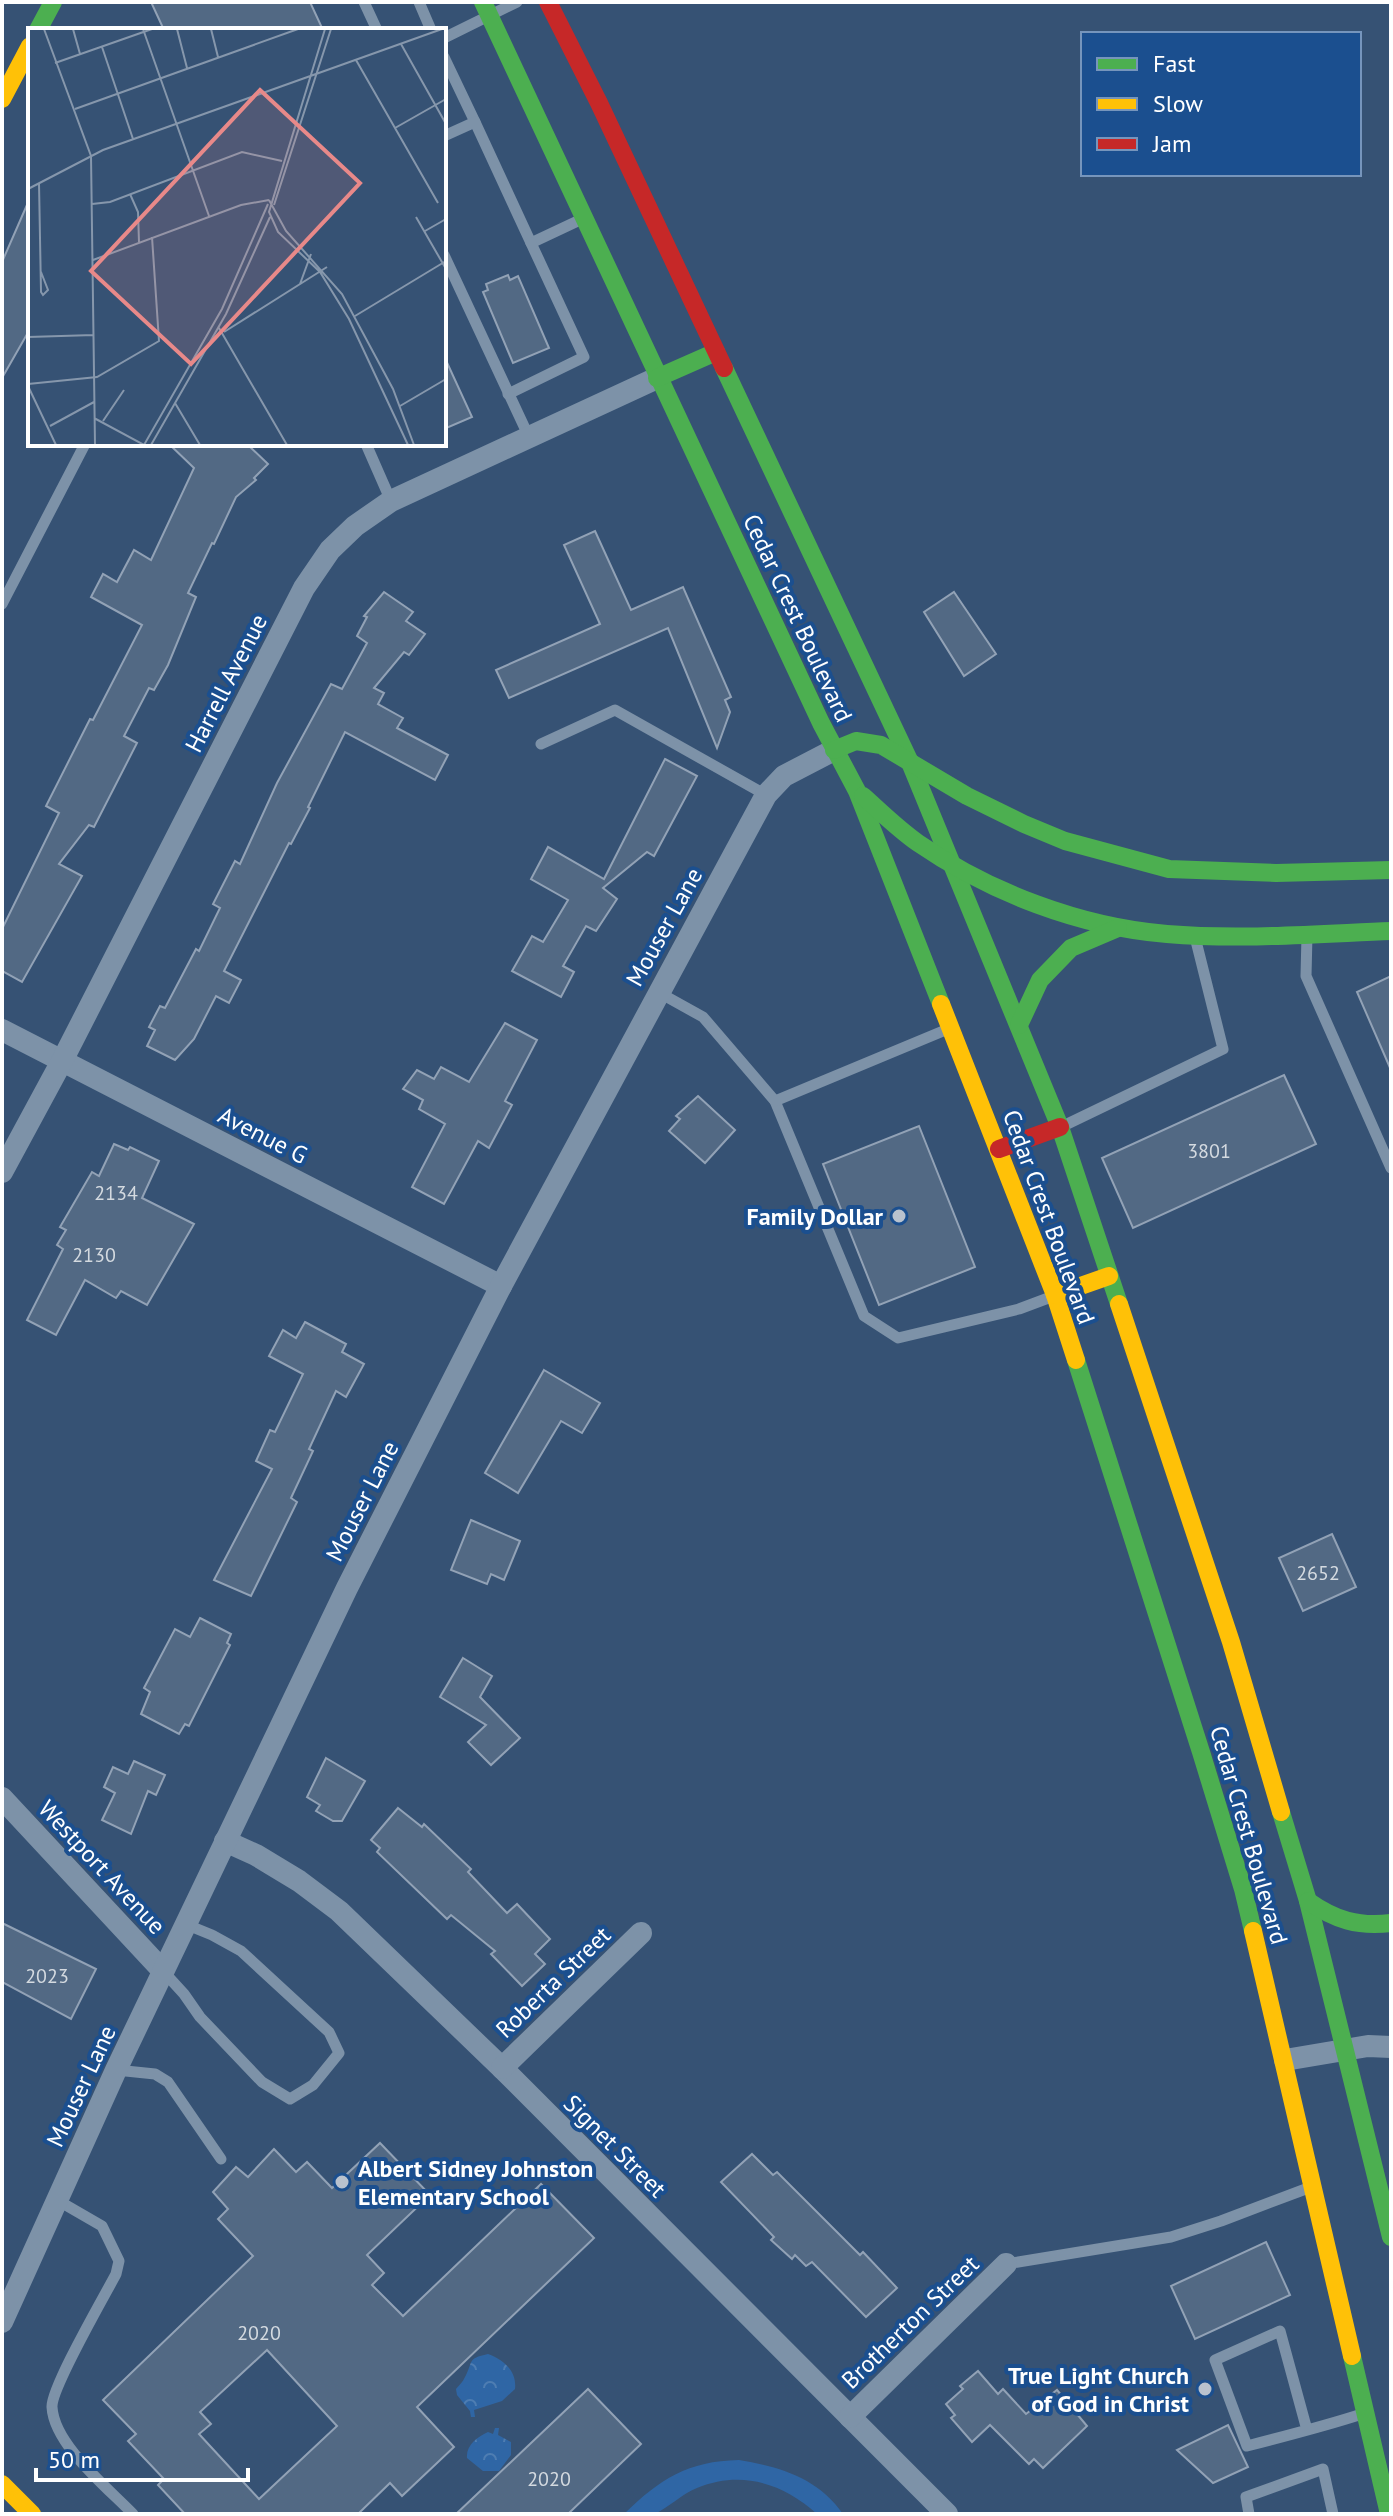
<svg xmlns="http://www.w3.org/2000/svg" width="1393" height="2516" font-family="'PT Sans',sans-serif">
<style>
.grass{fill:#2f66a5}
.park{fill:url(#park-crowns)}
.building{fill:#526984;stroke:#92a2b6;stroke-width:2;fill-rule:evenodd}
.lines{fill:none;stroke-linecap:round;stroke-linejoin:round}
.lane{stroke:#7d92a8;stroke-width:11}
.street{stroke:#7d92a8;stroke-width:22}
.fast{stroke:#4caf50;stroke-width:18}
.slow{stroke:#ffc107;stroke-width:18}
.jam{stroke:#c62828;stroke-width:18}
.poi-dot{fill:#b9c2ce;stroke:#1b4f8f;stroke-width:3}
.labels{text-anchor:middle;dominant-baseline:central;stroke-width:8;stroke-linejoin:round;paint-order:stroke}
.number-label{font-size:20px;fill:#d4dae0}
.street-label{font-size:24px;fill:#fff;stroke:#1b4f8f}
.poi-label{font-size:24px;font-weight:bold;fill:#fff;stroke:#1b4f8f;text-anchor:end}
.inset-road{fill:none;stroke:#8697ac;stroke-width:2}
.view{fill:#e88989;fill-opacity:0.15;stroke:#e88989;stroke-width:4}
.inset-edge{fill:none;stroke:#fff;stroke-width:4}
</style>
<defs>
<pattern id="park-crowns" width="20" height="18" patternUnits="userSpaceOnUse" patternTransform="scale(2)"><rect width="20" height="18" fill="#2f66a5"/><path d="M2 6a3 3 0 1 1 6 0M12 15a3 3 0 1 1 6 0" fill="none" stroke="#4e7db2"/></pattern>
</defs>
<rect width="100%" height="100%" fill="#365274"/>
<path class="grass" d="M739,2460C780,2467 818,2478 843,2514H817C783,2483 741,2470 697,2488C682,2494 669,2507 655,2514C647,2516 632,2514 624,2514C660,2479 688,2461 739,2460Z"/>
<g class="park">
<path d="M488,2354C504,2360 517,2371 515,2389L502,2401L474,2410L475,2417H471L470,2411L457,2395L456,2389C459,2385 463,2382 465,2377C474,2361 466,2359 488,2354Z"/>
<path d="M495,2428H499L498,2435L511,2442V2455L499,2471H483L467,2458C466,2445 477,2437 488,2432L493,2434Z"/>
</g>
<g class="building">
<polygon points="151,2 310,2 323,30 164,30"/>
<polygon points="30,198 30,329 2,378 2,262"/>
<polygon points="508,275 510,280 518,276 549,348 513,363 483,292 488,290 486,284"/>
<polygon points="444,356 472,417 444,429"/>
<polygon points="169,444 247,444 268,464 254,478 256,480 236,497 214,544 212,543 188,593 196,597 168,665 154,690 149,688 124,736 137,743 94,827 89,825 59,864 82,876 22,982 2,971 2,929 59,813 46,806 90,719 93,720 142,625 91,597 103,574 117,582 134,550 151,560 194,468"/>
<polygon points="595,531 631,610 683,587 731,697 725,700 730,712 717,748 668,628 509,698 496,670 600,624 564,545"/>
<polygon points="384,592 413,612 406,621 425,634 409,655 404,652 374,688 384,693 378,704 403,718 397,728 448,755 435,780 345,732 308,807 310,808 291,844 289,843 224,971 241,980 229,1003 216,996 194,1039 175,1060 147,1046 155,1030 149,1027 160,1006 165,1008 196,949 199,951 220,908 213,904 235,861 240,864 277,783 331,684 342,689 367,643 357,636 367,617 364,616"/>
<polygon points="954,592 996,654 964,676 924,612"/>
<polygon points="665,759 697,776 654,856 647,852 603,888 617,899 596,931 586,926 563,966 574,972 561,997 512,971 532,936 543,942 568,900 531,879 548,847 604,879"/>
<polygon points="1391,976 1391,1070 1357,992"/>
<polygon points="505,1023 537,1040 505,1101 512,1105 489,1148 478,1141 444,1204 412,1187 445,1124 419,1109 423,1100 403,1089 417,1070 434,1079 441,1067 469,1082"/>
<polygon points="1284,1075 1316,1144 1133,1228 1102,1158"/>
<polygon points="698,1096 735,1130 705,1163 669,1131 680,1119 676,1116"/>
<polygon points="919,1126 975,1267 879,1305 823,1164"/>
<polygon points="114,1144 128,1150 130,1147 159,1161 142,1198 194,1224 147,1305 121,1291 116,1298 85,1280 56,1335 27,1320 63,1249 57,1245 66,1230 60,1227 92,1172 99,1176"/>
<polygon points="305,1322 346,1344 342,1352 364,1364 346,1397 336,1391 309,1449 313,1451 291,1498 297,1502 251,1596 214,1580 272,1469 256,1461 270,1430 275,1432 303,1374 269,1356 283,1330 296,1338"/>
<polygon points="544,1370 600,1403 582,1433 561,1421 518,1493 485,1473"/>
<polygon points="471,1520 520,1541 504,1580 491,1574 487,1584 451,1570"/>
<polygon points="1332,1534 1356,1587 1303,1611 1279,1558"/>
<polygon points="200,1618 231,1634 227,1643 230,1645 189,1726 185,1724 179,1734 141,1714 150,1692 144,1688 175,1629 190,1637"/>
<polygon points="463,1658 492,1676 480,1697 520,1738 491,1765 468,1742 486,1725 440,1697"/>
<polygon points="326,1758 365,1781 342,1821 333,1821 316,1811 320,1805 307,1797"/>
<polygon points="134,1761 165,1775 156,1795 148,1791 131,1834 102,1820 115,1793 104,1787 113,1767 128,1774"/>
<polygon points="398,1808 422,1827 424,1824 471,1869 468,1872 507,1913 517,1904 550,1939 535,1954 545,1964 522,1986 491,1954 495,1951 451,1915 447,1919 377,1852 380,1848 371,1840"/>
<polygon points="2,1923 96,1969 71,2019 2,1982"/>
<path d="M380,2143L430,2195L367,2255L384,2273L372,2285L403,2316L541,2184L594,2238L417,2407L454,2447L402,2496L390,2483L358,2514H185L158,2485L164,2479L128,2441L136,2434L103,2400L253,2256L218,2219L228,2209L213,2192L236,2167L248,2177L274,2149L296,2172L307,2162L332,2188ZM267,2350L337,2426L259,2499L199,2434L211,2424L200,2412Z"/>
<polygon points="752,2154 773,2175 777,2172 860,2255 863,2252 897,2288 866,2317 812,2262 806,2266 795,2255 792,2259 771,2240 774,2237 721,2182"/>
<polygon points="1266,2242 1290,2295 1195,2339 1171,2286"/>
<polygon points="978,2371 998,2394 1003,2389 1026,2414 1057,2390 1087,2426 1043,2468 1034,2459 1029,2464 990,2425 972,2442 951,2418 955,2415 946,2404 963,2389 960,2386"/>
<polygon points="588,2389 641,2444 568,2514 456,2514"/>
<polygon points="1228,2425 1248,2467 1213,2483 1177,2450"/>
</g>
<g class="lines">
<g class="lane">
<polyline points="364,2 377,30"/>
<polyline points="419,2 431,30"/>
<polyline points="444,38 517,2"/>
<polyline points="444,57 475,122"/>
<polyline points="444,136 475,122 531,243 582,219"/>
<polyline points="444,255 529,437"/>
<polyline points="508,394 584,357 531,243"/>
<polyline points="366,444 391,501"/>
<polyline points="2,604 85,444"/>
<polyline points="541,744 615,710 766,795"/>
<polyline points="1307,935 1306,976 1391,1168"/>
<polyline points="658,992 703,1017 775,1101 864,1316 898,1338 1019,1309 1051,1297"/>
<polyline points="775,1101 948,1029"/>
<polyline points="1061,1127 1223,1049 1196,941"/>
<polyline points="163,1971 184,1994 200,2017 262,2082 290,2099 313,2085 339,2053 329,2032 241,1951 212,1935 185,1924"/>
<polyline points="116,2070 155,2074 168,2082 221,2159"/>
<path d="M57,2200L102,2226L119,2261L116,2274C104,2297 51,2388 52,2407C54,2445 108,2488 133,2514"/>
<polyline points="1006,2264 1171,2237 1221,2221 1311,2187"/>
<path d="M1307,2430L1280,2331L1215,2360L1247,2446C1286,2436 1325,2426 1362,2414"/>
<polyline points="1249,2514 1246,2497 1323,2469 1333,2514"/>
</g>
<g class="street">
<polyline points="2,1030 501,1286"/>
<polyline points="2,1172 62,1061 304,588 330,550 355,526 391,501 657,378"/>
<polyline points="2,1798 163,1971"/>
<polyline points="225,1841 256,1855 299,1881 339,1911 502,2068 947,2514"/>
<polyline points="1285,2060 1368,2046 1391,2047"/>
<polyline points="502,2068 641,1933"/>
<polyline points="2,2322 116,2070 347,1588 501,1286 766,795 784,776 834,750"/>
<polyline points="850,2417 1006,2264"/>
</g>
<g class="fast">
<polyline points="483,2 821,723 857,791 941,1004"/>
<polyline points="38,30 53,2"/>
<polyline points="724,368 909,760 1060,1127 1119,1304"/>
<polyline points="657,378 716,352"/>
<polyline points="834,750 856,741 881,745 967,796 1024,824 1065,841 1169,869 1276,873 1391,870"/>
<path d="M863,796C881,812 898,829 918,843C989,892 1080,927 1167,934C1241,940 1317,934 1391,931"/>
<polyline points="1019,1025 1040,980 1071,948 1118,928"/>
<polyline points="1076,1360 1201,1752 1243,1889 1253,1931"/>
<polyline points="1281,1812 1308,1901 1391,2237"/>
<path d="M1308,1901C1335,1920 1358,1927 1391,1923"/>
<polyline points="1352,2356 1389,2514"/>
</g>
<g class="slow">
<polyline points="2,99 30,46"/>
<polyline points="941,1004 1055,1295 1076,1360"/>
<polyline points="1055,1295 1109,1276"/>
<polyline points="1119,1304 1231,1642 1281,1812"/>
<polyline points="1253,1931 1352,2356"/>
<polyline points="2,2484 32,2514"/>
</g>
<g class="jam">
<polyline points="548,2 599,103 724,368"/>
<polyline points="999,1149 1060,1127"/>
</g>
</g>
<g class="poi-dot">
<circle cx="899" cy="1216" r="8"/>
<circle cx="342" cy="2182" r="8"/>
<circle cx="1205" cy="2389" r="8"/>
</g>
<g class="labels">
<g class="number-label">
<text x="1209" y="1151">3801</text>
<text x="116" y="1193">2134</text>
<text x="94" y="1255">2130</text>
<text x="1318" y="1573">2652</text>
<text x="47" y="1976">2023</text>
<text x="259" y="2333">2020</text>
<text x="549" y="2479">2020</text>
</g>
<g class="street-label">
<text transform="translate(798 618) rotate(65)">Cedar Crest Boulevard</text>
<text transform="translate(226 683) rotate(-63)">Harrell Avenue</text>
<text transform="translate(664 927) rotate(-61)">Mouser Lane</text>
<text transform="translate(263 1135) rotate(27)">Avenue G</text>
<text transform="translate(1049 1217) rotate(70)">Cedar Crest Boulevard</text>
<text transform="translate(362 1501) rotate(-63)">Mouser Lane</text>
<text transform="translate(1249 1835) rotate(74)">Cedar Crest Boulevard</text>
<text transform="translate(102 1867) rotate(47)">Westport Avenue</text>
<text transform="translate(553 1982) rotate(-44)">Roberta Street</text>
<text transform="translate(81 2086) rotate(-65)">Mouser Lane</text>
<text transform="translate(615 2146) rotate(45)">Signet Street</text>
<text transform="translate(910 2322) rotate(-44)">Brotherton Street</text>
</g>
<g class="poi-label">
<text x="883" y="1216">Family Dollar</text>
<text x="358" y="2168" text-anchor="start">Albert Sidney Johnston<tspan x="358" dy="28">Elementary School</tspan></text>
<text x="1189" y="2375">True Light Church<tspan x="1189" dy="28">of God in Christ</tspan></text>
</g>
</g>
<g transform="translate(28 28)">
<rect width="418" height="418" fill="#365274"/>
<path class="inset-road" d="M16,1L63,128L67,417M45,1L52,26M115,1L181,188M149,1L159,40M183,1L190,29M297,1L241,184L250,204L292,244L321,291L380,417M373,16L418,96M74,19L105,111M328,32L410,175M27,35L124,1M47,81L270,1M367,100L418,71M11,155L13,264L15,267L20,262L13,244M0,161L75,122L414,1M102,166L110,184L111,214M241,172L258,203L314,266L365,361L386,417M64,176L82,174L214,124L254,133M246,177L303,1M388,189L418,241M397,203L418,191M65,232L213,177L241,172M272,256L283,226M327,288L418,233M191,300L259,417M196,304L299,239M0,309L66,307M0,356L69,349L131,313L124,209M0,358L28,417M147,375L172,417M372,378L418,351M66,390L116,417L194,281L240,176M75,393L96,362M22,398L66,374M123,417L198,286L242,189"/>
<path class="view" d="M232,62L332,155L163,336L63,243Z"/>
<rect width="418" height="418" class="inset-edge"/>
</g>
<rect width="1393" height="2516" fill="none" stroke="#ffffff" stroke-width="8"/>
<rect x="1081" y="32" width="280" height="144" fill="#1b4f8f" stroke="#7695bc" stroke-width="2"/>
<rect x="1097" y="58" width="40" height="12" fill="#4caf50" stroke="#7695bc" stroke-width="2"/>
<text x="1153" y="72" font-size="24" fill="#ffffff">Fast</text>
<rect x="1097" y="98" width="40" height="12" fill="#ffc107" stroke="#7695bc" stroke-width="2"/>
<text x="1153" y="112" font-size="24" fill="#ffffff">Slow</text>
<rect x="1097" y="138" width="40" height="12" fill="#c62828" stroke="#7695bc" stroke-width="2"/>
<text x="1153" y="152" font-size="24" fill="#ffffff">Jam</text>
<path d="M36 2468v12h212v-12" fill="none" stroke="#ffffff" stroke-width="4"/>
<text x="48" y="2468" font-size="24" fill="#ffffff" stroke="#1b4f8f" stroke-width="6" paint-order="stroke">50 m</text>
</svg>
